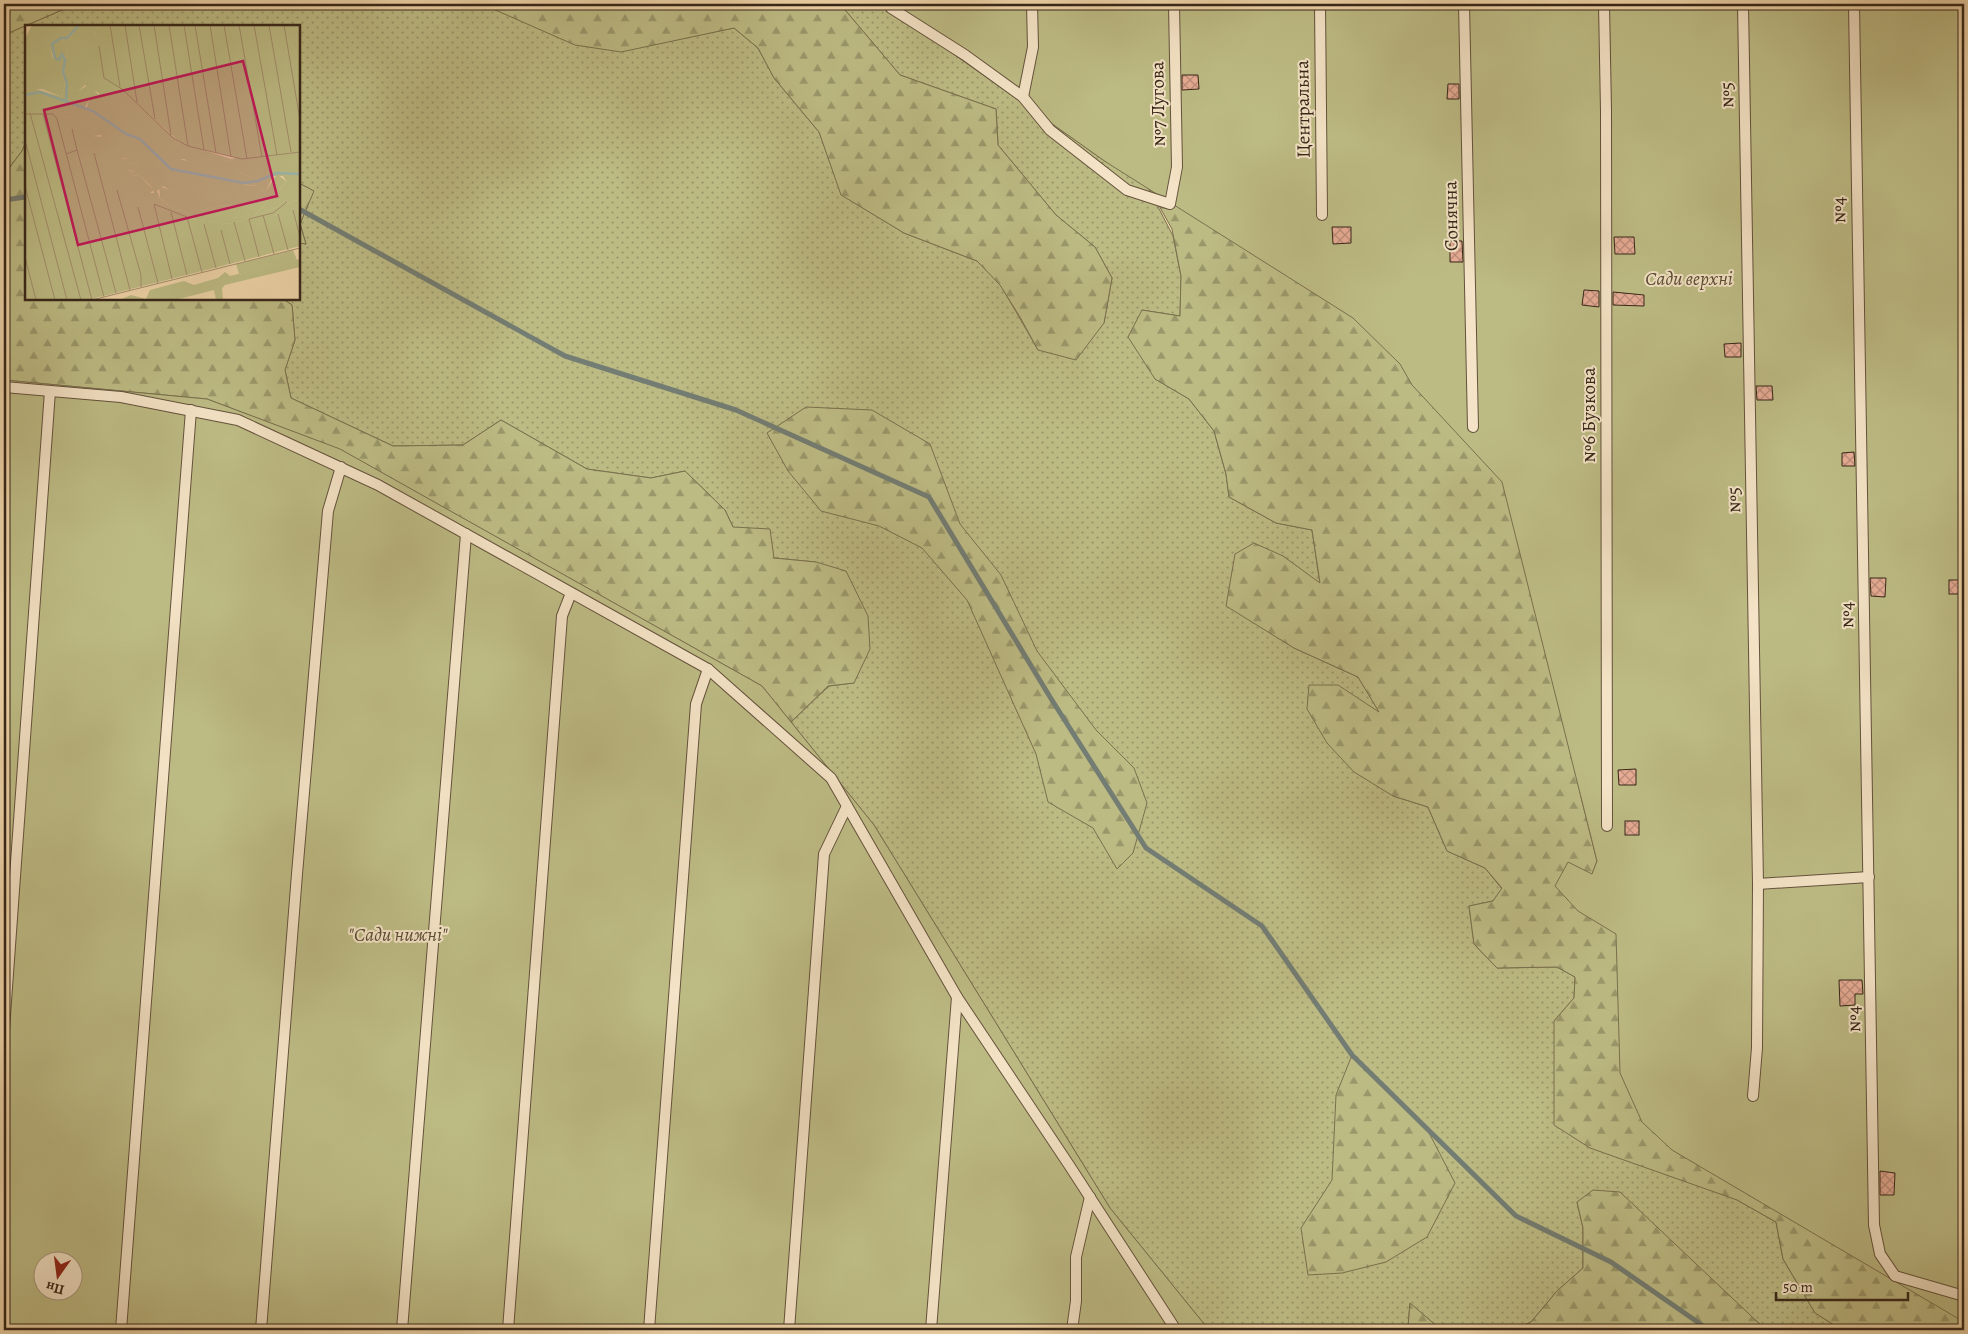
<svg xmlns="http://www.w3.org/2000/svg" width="1968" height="1334" font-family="Alegreya,serif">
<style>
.grass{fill:url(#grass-dots);stroke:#7a704e}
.forest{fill:url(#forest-firs);stroke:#7a704e}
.garden{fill:#bdbb84;stroke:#7a704e;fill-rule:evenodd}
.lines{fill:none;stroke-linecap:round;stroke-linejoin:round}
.stream{stroke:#737d73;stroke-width:5}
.building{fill:url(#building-cross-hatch);stroke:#362618}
.service-casing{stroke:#64523c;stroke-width:12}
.service{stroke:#f4e3c6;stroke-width:10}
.labels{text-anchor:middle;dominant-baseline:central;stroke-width:4;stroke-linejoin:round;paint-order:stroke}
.street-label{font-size:19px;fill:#362618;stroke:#f4e3c6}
.park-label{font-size:19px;font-style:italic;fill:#584b33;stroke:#f4e3c6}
.inset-river{fill:none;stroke:#9bb7af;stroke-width:2.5}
.inset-road{fill:none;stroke:#a48e6e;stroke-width:1}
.view{fill:#c2185b;fill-opacity:0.15;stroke:#c2185b;stroke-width:2.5}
.inset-edge{fill:none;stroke:#362618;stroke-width:2.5}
</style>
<defs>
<pattern id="grass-dots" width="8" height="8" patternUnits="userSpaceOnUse" patternTransform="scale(1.25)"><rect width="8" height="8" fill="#bdbb84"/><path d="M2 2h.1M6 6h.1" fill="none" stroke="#9a986b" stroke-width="1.8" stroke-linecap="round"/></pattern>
<pattern id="forest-firs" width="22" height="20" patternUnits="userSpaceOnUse" patternTransform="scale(1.25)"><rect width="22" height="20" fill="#bdbb84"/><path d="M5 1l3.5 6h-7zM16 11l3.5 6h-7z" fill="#9a986b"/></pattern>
<pattern id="building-cross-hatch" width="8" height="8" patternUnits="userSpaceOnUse" patternTransform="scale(1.25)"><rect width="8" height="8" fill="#e7ac95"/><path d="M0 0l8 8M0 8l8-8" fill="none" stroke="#bc8c79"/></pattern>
</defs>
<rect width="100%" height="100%" fill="#eed4a8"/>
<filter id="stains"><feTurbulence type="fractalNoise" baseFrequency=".004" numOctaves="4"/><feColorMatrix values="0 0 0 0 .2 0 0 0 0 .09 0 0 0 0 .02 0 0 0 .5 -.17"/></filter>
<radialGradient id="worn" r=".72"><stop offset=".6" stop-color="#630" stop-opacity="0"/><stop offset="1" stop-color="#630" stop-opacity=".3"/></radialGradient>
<polygon class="grass" points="76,4 469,4 678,39 734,28 758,48 774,78 819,132 842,195 904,233 977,261 1000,284 1038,350 1104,323 1112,278 1095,247 1056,215 998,145 996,109 900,75 840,4 883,4 1106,162 1138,168 1173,236 1181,276 1180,316 1142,310 1155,379 1189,399 1214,431 1226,474 1229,497 1276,523 1312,530 1320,584 1283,556 1264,629 1294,648 1358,677 1380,713 1393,796 1428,807 1447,851 1485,868 1502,889 1493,901 1469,906 1474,944 1497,968 1557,967 1575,977 1574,998 1554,1021 1737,1200 1776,1222 1783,1259 1815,1313 1842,1330 1766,1330 1758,1322 1577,1202 1583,1228 1583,1268 1557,1291 1531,1322 1513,1330 1449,1330 1439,1328 1410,1304 1408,1326 1409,1330 1209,1330 1110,1208 874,825 791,722 829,686 854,683 816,562 774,558 733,527 725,510 685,471 651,478 587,469 501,420 463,445 393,446 291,398 285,370 295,340 292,305 283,299 299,299 299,243 306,244 300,224 313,191 299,183 299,26 26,26 26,142 22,151 4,175 4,35"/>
<g class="forest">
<polygon points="4,4 76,4 4,35"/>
<polygon points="470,4 840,4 900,75 996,109 998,145 1056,215 1095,247 1112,278 1104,323 1076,360 1038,350 1020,317 1000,285 977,261 904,233 841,195 819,132 774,78 758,48 734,28 621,52 575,45 493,9"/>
<polygon points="26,142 26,299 283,299 292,305 295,340 285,370 291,398 393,446 463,445 501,420 587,469 651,478 685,471 725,510 733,527 770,529 774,558 816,562 846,571 868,616 870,649 854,683 828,686 791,722 762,686 341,450 207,399 4,380 4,175 22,151"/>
<polygon points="1138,168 1486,374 1582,801 1597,861 1592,874 1616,934 1964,1302 1964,1330 1842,1330 1815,1313 1783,1259 1776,1222 1737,1200 1590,1148 1554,1125 1554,1021 1574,998 1575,977 1557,967 1497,968 1474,944 1469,906 1493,901 1502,888 1485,868 1447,851 1428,807 1393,796 1354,772 1327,743 1307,709 1309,685 1338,685 1379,712 1358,677 1294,648 1226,606 1235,554 1254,543 1283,556 1320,583 1312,530 1276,523 1229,497 1226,474 1214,431 1189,399 1155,379 1128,337 1142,310 1180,316 1181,276 1172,229"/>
<polygon points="299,183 314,191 300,224 306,244 299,243"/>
<polygon points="806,407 872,410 930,444 960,524 1001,575 1037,651 1096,730 1134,768 1147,803 1133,853 1117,869 1093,828 1048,802 1036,754 967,600 922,548 879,526 821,511 788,471 767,433"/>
<polygon points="1352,1055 1427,1129 1455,1183 1427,1237 1386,1262 1342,1273 1308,1275 1301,1228 1332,1180 1336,1095"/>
<polygon points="1593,1190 1620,1192 1766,1330 1513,1330 1531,1322 1557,1291 1583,1268 1583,1228 1577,1202"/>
<polygon points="1410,1303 1439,1328 1449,1330 1409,1330 1408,1327"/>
</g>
<g class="garden">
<polygon points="883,4 1964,4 1964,1322 1672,1150 1642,1122 1620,1073 1616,934 1578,911 1555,886 1568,862 1592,874 1597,861 1502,482 1412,385 1400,364 1353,318 1106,162"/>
<path d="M4,380L207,399L340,449L762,686L874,825L1110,1208L1209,1330H4ZM42,1262H72V1292H42Z"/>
</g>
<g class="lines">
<g class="stream">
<polyline points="4,200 26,197"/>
<polyline points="299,209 565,356 736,410 929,497 1050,697 1146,848 1262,926 1352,1055 1516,1216 1611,1262 1709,1330"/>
</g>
</g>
<g class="building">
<polygon points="1182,75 1198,75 1199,89 1182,90"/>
<polygon points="1448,84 1459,84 1459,99 1447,99"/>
<polygon points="1332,227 1351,227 1351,243 1333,244"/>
<polygon points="1614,237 1634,237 1635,254 1615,254"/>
<polygon points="1450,241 1462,241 1463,262 1450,262"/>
<polygon points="1584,290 1599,291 1599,307 1582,305"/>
<polygon points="1613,292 1644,295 1644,306 1613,305"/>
<polygon points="1741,343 1741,357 1725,357 1724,344"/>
<polygon points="1756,386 1772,386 1773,400 1757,400"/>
<polygon points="1854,452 1855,466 1842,466 1842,453"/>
<polygon points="1870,578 1886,578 1885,597 1871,596"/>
<rect x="1949" y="580" width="15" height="14"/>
<polygon points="1636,769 1636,785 1619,785 1618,770"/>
<rect x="1625" y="821" width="14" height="14"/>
<polygon points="1839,980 1862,980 1863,994 1855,994 1855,1005 1840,1006"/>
<polygon points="1880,1171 1895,1173 1894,1195 1880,1195"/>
</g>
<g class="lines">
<defs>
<g id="service">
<polyline points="890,4 891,8 965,55 1023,97 1050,130 1127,190 1170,204 1177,167 1174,4"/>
<polyline points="1320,4 1322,215"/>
<polyline points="1464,4 1473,427"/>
<polyline points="1604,4 1606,111 1607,826"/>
<polyline points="1743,4 1758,884 1869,877"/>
<polyline points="1854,4 1874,1225 1880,1254 1895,1276 1964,1296"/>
<polyline points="1023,97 1033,47 1032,4"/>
<polyline points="4,387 121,397 238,420 378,485 708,669 831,778 957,997 1069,1165 1176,1330"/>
<polyline points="4,1029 50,391"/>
<polyline points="1753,1096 1757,1048 1758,884"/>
<polyline points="121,1330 191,410"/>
<polyline points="261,1330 297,874 328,511 341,467"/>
<polyline points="402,1330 466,534"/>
<polyline points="508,1330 562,616 571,593"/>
<polyline points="649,1330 696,704 708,669"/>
<polyline points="789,1330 824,854 847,806"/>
<polyline points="931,1330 957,997"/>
<polyline points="1072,1330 1076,1301 1076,1257 1090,1197"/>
</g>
</defs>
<use href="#service" class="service-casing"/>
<use href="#service" class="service"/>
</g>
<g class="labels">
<g class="street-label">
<text transform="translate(1727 95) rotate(-91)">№5</text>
<text transform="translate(1158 104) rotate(-91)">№7 Лугова</text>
<text transform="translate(1303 109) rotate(-91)">Центральна</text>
<text transform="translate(1839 210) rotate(-91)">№4</text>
<text transform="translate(1451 216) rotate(-91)">Сонячна</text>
<text transform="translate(1589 415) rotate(-90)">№6 Бузкова</text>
<text transform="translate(1734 500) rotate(-91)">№5</text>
<text transform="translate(1847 615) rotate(-91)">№4</text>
<text transform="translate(1854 1019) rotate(-91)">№4</text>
</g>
<g class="park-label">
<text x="1689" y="279">Сади верхні</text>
<text x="398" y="935">"Сади нижні"</text>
</g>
</g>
<g transform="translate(25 25)">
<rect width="275" height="275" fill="#eed4a8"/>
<path d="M7,0H47L41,13H36L25,22L28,34L40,35L36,46L40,59L37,72L17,64L0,65V14ZM55,0H72L69,13L74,53L109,76L154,117L151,122L155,134L174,139L201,135L213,138L215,147L225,152L219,160L233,161L235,165L241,166L252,149L262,157L229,191L206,199V192L216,193L226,188L220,180L188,181L177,186L138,161L132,166L135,173L149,185L159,186L172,195L133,182L126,172L125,168H129L126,161L115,151L106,150L104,145L108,147L113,140L98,136L94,133L102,134L78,119L76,110L68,111L46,93L0,77L2,69L15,68L41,81L61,86L64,75L73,73L74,68L60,60L50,70L43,67L39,45L42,21L37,14H44ZM268,225L272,235L214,249L211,239Z" fill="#bdbb84"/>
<path d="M47,0H55L44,14H37L42,21L39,45L43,67L50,69L64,59L77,74L64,75L60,82L62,89L58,91L15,68L2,69L0,77V65L7,63L37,72L40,59L36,46L40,35L30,37L25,22L28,16L41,13ZM88,75L89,79V98L75,88L76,81ZM0,77L26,81L35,83L42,92L66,96L68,111L79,112L78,119L102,132L96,134L98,136L113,140L111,147L104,145L106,150L115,151L129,165L125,168L133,182L92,170L65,117L0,88ZM117,111L126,116L139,134L156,140L164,146L153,151L147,149L118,121ZM154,117L206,134L275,118V174L229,191L262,157L258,151H248L241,166L234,165L233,161L215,159V154L225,152L215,147L212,138L201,135L191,141L171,140L159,134H152L148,127ZM134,161L162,172L177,186L188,181L220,180L227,188L216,193L206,192V199L172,195L159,186L149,185L135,173ZM275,234V242L200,260L197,263L198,275H191L189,265L150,275H94L106,270L121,274L125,265L159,256L169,260L193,253L200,247L205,251Z" fill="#bdbb84"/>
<path d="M72,0H275V129L221,135L158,120L109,76L56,42L55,24L69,13ZM0,85H17L58,98L65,117L72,120L69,124L88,160L107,172L168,194L206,199L275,174V221L63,275H0Z" fill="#bdbb84"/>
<path class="inset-river" d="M0,70L15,67L68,86L101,109L115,114L146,144L219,158L233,156L252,148L275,149M41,76L42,58L38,47L40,35L37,29L34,35L30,33L27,19L36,13H42L54,0"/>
<path class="inset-road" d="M85,0L95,62M100,0L112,77M114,0L130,94M129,0L146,110M144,0L163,121M159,0L179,125M170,0L191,128M185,0L206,132M199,0L222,134M214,0L237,132M229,0L252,130M244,0L266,127M259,0L275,95M74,21L79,53L97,64L148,113L163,121L217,134L275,127M5,88L56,275M0,89H28L32,94L79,272M18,89L67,275M47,104L52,125M0,115L42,275M69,128L105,265M41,129L52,125L91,268M0,161L30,275M92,165L116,250V262M113,182L133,258M268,185L275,212M146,187L162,250M253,189L263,225M238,190L249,229M209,197L220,236M179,199L191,243M196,205L205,239M0,232L11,275M234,232L224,194L248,188L262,177M147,254L129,179L162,192L177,247M67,275L275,223"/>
<path class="view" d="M218,36L252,171L53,220L19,85Z"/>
<rect width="275" height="275" class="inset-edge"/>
</g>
<rect width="1968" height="1334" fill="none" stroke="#eed4a8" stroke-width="20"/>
<rect x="5" y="5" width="1958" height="1324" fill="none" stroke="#362618" stroke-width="2.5"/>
<rect x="10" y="10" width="1948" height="1314" fill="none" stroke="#362618"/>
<g transform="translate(58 1276) rotate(194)"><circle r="24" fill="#f4e3c6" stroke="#a89780"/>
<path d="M0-4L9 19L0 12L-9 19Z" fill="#8f2418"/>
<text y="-8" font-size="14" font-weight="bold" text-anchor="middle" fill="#362618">Пн</text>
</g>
<path d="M1776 1292v8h132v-8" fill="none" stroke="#362618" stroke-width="2.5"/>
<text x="1783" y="1292" font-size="15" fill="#362618" stroke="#f4e3c6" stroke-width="4" paint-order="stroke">50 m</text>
<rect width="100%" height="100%" filter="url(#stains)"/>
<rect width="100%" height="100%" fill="url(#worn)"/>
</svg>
